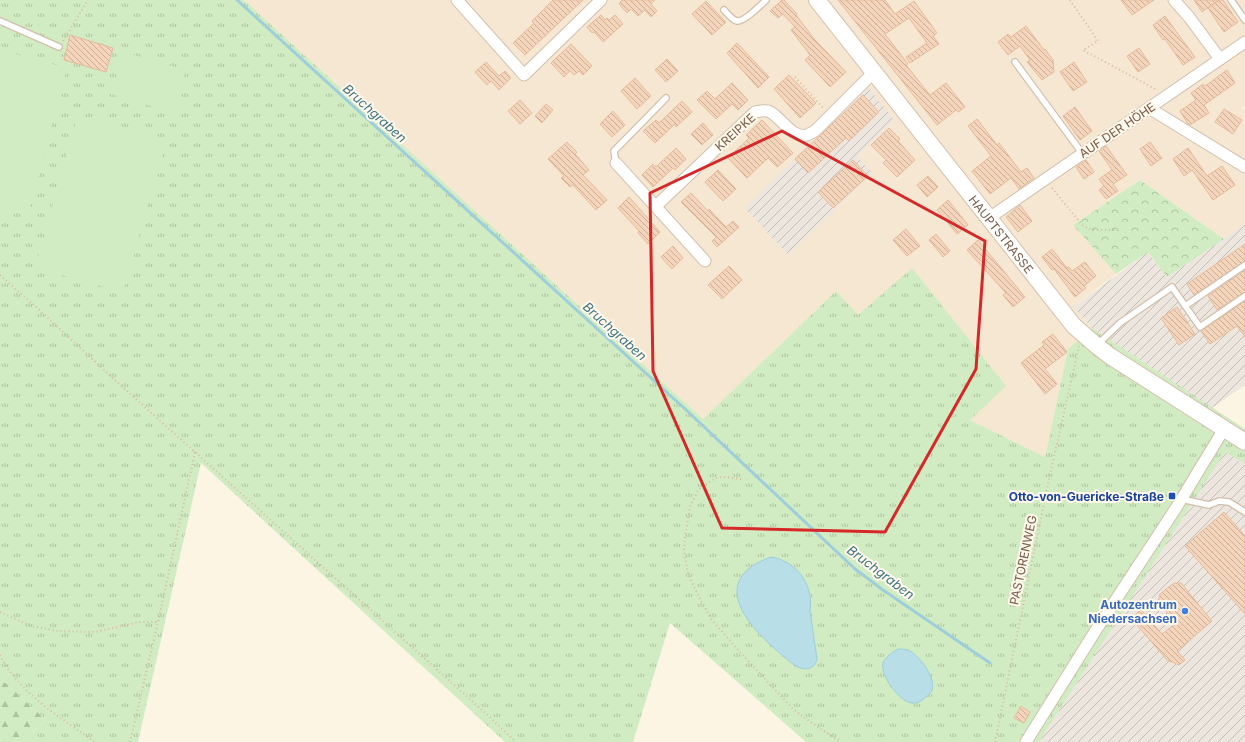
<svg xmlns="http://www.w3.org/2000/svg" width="1245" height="742" font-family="Inter,sans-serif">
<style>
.residential{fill:#f5e7d2}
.industrial{fill:url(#industrial-furrows)}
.grass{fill:url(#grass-tufts)}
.forest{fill:url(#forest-firs)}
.park{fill:url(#park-crowns)}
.pitch{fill:#d1ecc2}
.water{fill:#b8dee8;stroke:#9dceda}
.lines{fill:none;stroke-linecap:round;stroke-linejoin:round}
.stream{stroke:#9dceda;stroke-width:3}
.building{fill:url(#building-back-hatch);stroke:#e7bb9a}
.service-casing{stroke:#d1bfac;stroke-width:8}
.minor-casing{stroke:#d1bfac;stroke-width:13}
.secondary-casing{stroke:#d5bfaa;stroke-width:18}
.path{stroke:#d9b89d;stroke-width:2;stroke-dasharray:1 3;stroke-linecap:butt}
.service{stroke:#fff;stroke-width:5.5}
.minor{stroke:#fff;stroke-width:11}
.secondary{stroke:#fff;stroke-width:16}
.marked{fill:none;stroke:#d62828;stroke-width:3;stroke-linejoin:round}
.transit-dot{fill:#1a4fb4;stroke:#fff8eb;stroke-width:1.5}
.shop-dot{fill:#3f7fe0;stroke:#fff8eb;stroke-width:1.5}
.labels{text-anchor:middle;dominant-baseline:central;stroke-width:4;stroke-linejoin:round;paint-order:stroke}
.street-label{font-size:12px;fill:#775b48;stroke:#fff8eb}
.transit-label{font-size:12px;font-weight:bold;fill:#164399;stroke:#fff8eb;text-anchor:end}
.shop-label{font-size:12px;font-weight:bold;fill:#366cbe;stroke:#fff8eb;text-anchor:end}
.water-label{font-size:13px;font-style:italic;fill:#3e7584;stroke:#fff8eb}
</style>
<defs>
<pattern id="industrial-furrows" width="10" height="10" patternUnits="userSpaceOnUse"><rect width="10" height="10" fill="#ede6df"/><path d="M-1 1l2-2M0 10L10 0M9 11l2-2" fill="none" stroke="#c5bdb7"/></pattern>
<pattern id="grass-tufts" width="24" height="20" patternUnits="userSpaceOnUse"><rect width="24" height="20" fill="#d1ecc2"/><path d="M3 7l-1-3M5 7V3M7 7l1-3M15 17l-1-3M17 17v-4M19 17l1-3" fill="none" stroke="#aec2a0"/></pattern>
<pattern id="forest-firs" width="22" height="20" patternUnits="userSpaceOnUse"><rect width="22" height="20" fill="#d1ecc2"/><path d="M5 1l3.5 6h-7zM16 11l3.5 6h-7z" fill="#aec2a0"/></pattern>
<pattern id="park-crowns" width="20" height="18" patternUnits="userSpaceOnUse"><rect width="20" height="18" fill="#d1ecc2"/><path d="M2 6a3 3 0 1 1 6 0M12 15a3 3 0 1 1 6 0" fill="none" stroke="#aec2a0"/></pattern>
<pattern id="building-back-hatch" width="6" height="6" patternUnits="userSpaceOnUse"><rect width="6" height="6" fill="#f4d4ba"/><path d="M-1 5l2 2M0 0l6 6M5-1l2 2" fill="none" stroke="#caaf99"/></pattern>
</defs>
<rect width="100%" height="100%" fill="#fdf5e4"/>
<polygon class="residential" points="244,0 1245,0 1245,106 1242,108 1245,110 1245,224 1224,239 1140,180 1073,225 1116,274 1073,307 1092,328 1068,349 1045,457 970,420 857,315 836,291 703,419"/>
<g class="industrial">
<polygon points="868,87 894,120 857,156 872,173 788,255 745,208"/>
<polygon points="1245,224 1245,385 1212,408 1092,328 1073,307 1148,252 1167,277"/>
<polygon points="1225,451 1245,464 1245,742 1039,742"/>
</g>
<polygon class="grass" points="0,0 244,0 703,419 836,291 858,315 912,268 1006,386 970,420 1045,457 1068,349 1092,328 1245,429 1245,464 1225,452 1039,742 806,742 670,623 633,742 505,742 201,463 138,742 22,742 46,720 0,678"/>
<polygon class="forest" points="0,678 46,720 22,742 0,742"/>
<polygon class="park" points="1140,180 1224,239 1167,277 1148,252 1116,274 1073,225"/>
<g class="pitch">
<polygon points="0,50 67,68 28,216 0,208"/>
<polygon points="123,52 186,70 174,113 111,94"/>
<polygon points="78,115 167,139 123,292 35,268"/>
</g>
<g class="water">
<path d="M771,557C797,561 814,585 810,611L817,659C815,669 806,671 798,667C790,663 781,654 774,648C741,619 712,578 771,557Z"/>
<path d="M898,649C901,649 905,649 908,650C919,655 936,677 932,690C931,693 928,695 926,697C923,700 917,704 912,703C900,702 880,676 883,663C885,657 893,652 898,649Z"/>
</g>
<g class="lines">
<polyline class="stream" points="237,0 684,408 855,569 883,590 990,663"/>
</g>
<g class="building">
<polygon points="553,0 583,0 525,55 513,43 534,23 532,21"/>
<polygon points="622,0 655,0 651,4 657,11 651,17 645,10 638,16 631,9 627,13 619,4"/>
<polygon points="782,0 784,0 797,14 796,15 815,40 846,72 830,87 805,60 810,55 791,30 795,27 783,14 778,18 770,11"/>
<polygon points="838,0 885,0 895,14 914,1 937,33 933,36 939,44 910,63 906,57 927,43 909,18 885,34 908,64 906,65 930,95 946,83 965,107 958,112 956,110 937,125"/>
<polygon points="1121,0 1154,0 1132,15"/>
<polygon points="1194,0 1219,0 1202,12"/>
<polygon points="1220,0 1223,0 1238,22 1224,32 1208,8"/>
<polygon points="706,1 726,22 712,35 692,14"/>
<polygon points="601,15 605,20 607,18 609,20 615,15 623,24 603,42 594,32 592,33 587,27"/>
<polygon points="1165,16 1195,57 1183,65 1165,39 1163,40 1153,25"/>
<polygon points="1026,26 1044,50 1045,49 1053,60 1054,72 1042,80 1027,62 1030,60 1020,46 1008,55 998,42 1008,34 1011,37"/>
<polygon points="70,35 113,48 106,72 64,60"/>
<polygon points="737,43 769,77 758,88 727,53"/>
<polygon points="571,44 592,66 583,75 579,71 574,75 570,71 564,77 551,63"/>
<polygon points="1139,48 1150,64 1138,72 1127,56"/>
<polygon points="667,59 678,71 666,82 655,70"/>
<polygon points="486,62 499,76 505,71 511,78 499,90 491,81 487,85 475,72"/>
<polygon points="1074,62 1087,82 1073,91 1060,72"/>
<polygon points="1227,70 1235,83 1204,105 1209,113 1190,125 1188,124 1180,111 1196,100 1191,93 1203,84 1205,86"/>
<polygon points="789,75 816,103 800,118 774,89"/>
<polygon points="635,78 651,96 637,109 621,91"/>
<polygon points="732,83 748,100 738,110 732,104 716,119 697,100 707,91 715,99"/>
<polygon points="863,95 879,112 849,141 846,138 808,173 795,159"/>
<polygon points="520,100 532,113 520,124 508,111"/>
<polygon points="682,101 692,112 676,127 675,124 655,143 643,131 656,120 659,123"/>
<polygon points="546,104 553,110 542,123 535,116"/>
<polygon points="1075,107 1092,131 1080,140 1063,116"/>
<polygon points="1224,109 1242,120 1233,134 1215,122"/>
<polygon points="613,111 625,125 612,137 600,124"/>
<polygon points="977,119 997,145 999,143 1021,172 1027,168 1034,178 1019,189 1011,178 990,194 972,171 991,156 968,126"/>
<polygon points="762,120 793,153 777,167 768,158 747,178 728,158 749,138 746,135"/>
<polygon points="703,123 713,135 702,145 691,134"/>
<polygon points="889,128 900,139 898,141 915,160 897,177 883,163 886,160 871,145"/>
<polygon points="567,142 577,152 575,154 589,170 583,175 607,200 596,210 573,185 570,187 561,178 564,176 548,159"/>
<polygon points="1150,142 1162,158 1151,166 1140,149"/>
<polygon points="1106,146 1127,175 1113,184 1118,191 1106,199 1099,190 1104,186 1099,179 1112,170 1099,151"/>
<polygon points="676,148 686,159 675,170 673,168 653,187 642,175 653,164 656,167"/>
<polygon points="1188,148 1207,176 1222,166 1235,185 1213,200 1192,170 1184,176 1173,159"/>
<polygon points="853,160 868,176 833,208 818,192"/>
<polygon points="1086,160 1094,172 1084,179 1076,167"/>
<polygon points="718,170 736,189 723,201 705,182"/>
<polygon points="928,176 938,187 927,197 917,185"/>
<polygon points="691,193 708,211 709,209 726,227 733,221 739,227 717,247 712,241 716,237 681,202"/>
<polygon points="629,197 660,232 648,244 638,233 639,231 618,208"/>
<polygon points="948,200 968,225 957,234 937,210"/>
<polygon points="1020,205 1032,221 1018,232 1006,217"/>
<polygon points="906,229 920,246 907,256 893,240"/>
<polygon points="936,234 950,251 943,257 929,240"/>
<polygon points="978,240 1025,297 1013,307 1003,295 1006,293 967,250"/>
<polygon points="1245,244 1245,261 1194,295 1187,284"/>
<polygon points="673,246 683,258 672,269 661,257"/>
<polygon points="1052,249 1067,268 1069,267 1072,271 1085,262 1096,276 1084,286 1086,288 1075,297 1054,269 1052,270 1042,257"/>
<polygon points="729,266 742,280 722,299 708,285"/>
<polygon points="1245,270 1245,292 1217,310 1208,296"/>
<polygon points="1245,301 1245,337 1237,326 1210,344 1201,331"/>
<polygon points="1177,307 1195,334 1179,345 1161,318"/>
<polygon points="1053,334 1067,352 1045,369 1057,384 1045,394 1021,363 1044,345 1042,342"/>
<polygon points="1224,512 1245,536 1245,614 1185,546"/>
<polygon points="1174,583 1181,583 1212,621 1177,651 1185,660 1179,665 1167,660 1131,618 1141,610 1162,634 1176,623 1158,602 1160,594"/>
<polygon points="1021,706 1030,712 1024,723 1014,718"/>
</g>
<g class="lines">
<defs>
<g id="service">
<polyline points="1231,0 1245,20"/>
<path d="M724,10C727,13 732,20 737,21C744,22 761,5 766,0"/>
<polyline points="0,21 59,47"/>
<polyline points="1015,62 1082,153"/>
<polyline points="616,163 614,151 666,98"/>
<polyline points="1185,306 1245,265"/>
<polyline points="1098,344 1120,323 1172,287 1200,327 1245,296"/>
<polyline points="1181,499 1209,505 1219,501 1229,502 1245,512"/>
</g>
<g id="minor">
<polyline points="457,0 524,75 601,0"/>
<polyline points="1174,0 1189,17 1220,59"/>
<polyline points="1149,108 1245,167"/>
<polyline points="616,163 705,261"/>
<path d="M656,206L755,112C760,111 763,110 768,111C780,115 791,139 807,135C809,134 813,132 815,131L874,72"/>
<polyline points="989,218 1245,42"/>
<polyline points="1026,742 1096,630 1176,508 1224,429"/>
</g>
<g id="secondary">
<path id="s1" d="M817,0L1074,326L1097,346L1110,356L1245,442"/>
</g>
</defs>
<use href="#service" class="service-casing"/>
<use href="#minor" class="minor-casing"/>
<use href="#secondary" class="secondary-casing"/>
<g class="path">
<polyline points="1070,0 1098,41 1083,50 1157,90"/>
<polyline points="63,41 88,0"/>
<polyline points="795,77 824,109"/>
<polyline points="1052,188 1083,226 1092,230 1121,230"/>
<polyline points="0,275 34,305 117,382 482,710 516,742"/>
<polyline points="741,479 724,477 716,478 701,487 697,492 690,507 685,537 684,551 688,574 699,597 711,619 739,651 793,709 813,724 841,742"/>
<polyline points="0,612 31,626 58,631 95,632 139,622 158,622"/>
<path d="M0,655C18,692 62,719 95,742"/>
<polyline points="130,742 158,622 195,452"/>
<polyline points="995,742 1049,479 1079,346"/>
</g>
<use href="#service" class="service"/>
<use href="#minor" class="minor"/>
<use href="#secondary" class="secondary"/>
</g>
<path class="marked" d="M782,131L985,241L976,369L885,532L722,528L653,371L650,193Z"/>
<rect class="transit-dot" x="1168" y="492" width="8" height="8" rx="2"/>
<circle class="shop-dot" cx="1185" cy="611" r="4"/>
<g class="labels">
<g class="street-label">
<text transform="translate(1117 130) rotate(-34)">AUF DER HÖHE</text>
<text transform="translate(735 132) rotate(-42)">KREIPKE</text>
<text stroke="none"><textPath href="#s1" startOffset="298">HAUPTSTRASSE</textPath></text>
<text transform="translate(1023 560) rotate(-78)">PASTORENWEG</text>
</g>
<g class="transit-label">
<text x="1164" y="496">Otto-von-Guericke-Straße</text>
</g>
<g class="shop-label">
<text x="1177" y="604">Autozentrum<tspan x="1177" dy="14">Niedersachsen</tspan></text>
</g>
<g class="water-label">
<text transform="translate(375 113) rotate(42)">Bruchgraben</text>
<text transform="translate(615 331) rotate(42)">Bruchgraben</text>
<text transform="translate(881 572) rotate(37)">Bruchgraben</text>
</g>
</g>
</svg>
